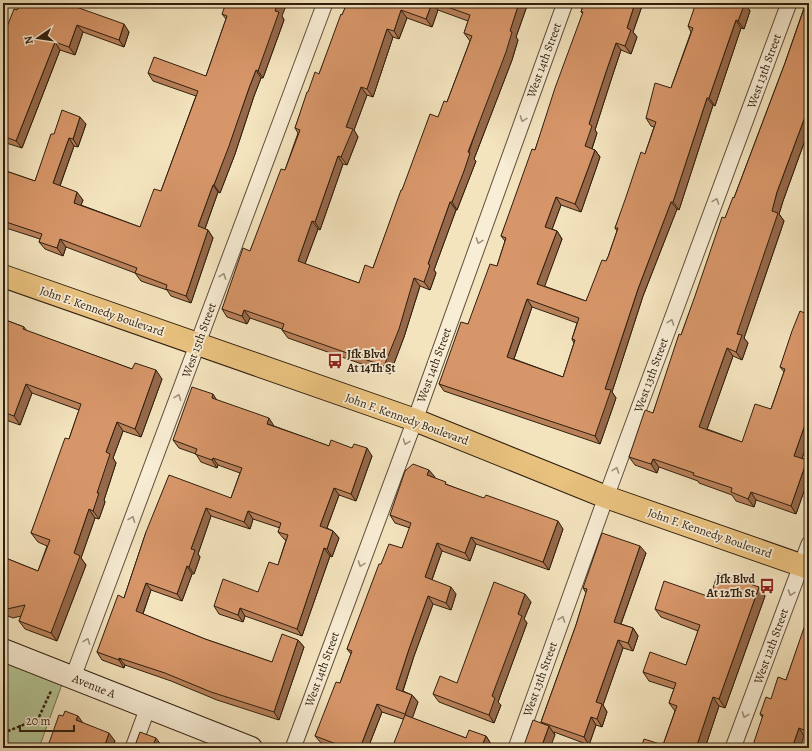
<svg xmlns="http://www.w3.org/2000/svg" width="812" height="751" font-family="Alegreya,serif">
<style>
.green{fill:#b5c596;stroke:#727252}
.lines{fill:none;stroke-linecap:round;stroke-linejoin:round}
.street-casing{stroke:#61503b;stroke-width:17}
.secondary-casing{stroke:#301f0f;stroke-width:24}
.primary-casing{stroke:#301f0f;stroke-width:24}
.path{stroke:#301f0f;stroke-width:2.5;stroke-dasharray:3 2;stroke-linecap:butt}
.street{stroke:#f8edd5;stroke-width:15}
.secondary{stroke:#f8edd5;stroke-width:22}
.primary{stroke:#eac27f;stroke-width:22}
.wall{fill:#b9815a;stroke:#301f0f;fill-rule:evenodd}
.shaded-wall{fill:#96694a;stroke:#301f0f}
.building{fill:#d79669;stroke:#301f0f;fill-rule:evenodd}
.oneway{stroke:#9e907c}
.labels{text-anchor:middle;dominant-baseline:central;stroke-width:3.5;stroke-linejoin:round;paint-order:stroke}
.street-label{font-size:12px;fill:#301f0f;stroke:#f8edd5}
.poi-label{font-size:12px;font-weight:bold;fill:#301f0f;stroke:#f8edd5;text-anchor:start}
</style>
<rect width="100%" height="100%" fill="#f4e4be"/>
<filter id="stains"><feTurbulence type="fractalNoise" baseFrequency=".005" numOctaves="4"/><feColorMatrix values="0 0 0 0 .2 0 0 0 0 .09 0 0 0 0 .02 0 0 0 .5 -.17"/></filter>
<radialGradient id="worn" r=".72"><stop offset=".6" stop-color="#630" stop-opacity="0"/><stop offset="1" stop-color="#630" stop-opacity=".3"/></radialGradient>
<polygon class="green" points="3,649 66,673 39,748 3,748"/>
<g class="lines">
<defs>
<g id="street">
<polyline points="73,677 325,3"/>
<polyline points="133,748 148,707"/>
<polyline points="293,748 415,420 565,3"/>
<polyline points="516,748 606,497 789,3"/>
<polyline points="733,748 809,544"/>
</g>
<polyline id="secondary" points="3,650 251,748"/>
<polyline id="primary" points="3,276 415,420 606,497 809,568"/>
</defs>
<use href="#street" class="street-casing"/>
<use href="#secondary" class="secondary-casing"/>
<use href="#primary" class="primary-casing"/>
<polyline class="path" points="3,733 38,719 51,691"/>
<use href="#street" class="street"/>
<use href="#secondary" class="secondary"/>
<use href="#primary" class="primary"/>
</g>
<g class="wall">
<polygon points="20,3 73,3 72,6 129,32 124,47 83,32 75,55 60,50 22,148 3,142 3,37 17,10"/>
<path d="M347,3H528L516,37L518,40L512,60L474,159L476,161L469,179L457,210H456L434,270L436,273L430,290L420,286L404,337L390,374L288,338L282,330V329L250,318L247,324L227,317L222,309L250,251L285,170L298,133L295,128L308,92L319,74ZM438,10L468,21L464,33L470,41L447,102L438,117L402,190L373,268L359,283L305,264L318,229L320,230L343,164L347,165L358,137L354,130L367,95L373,97L393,37L399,39L407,18L432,27Z"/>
<path d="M584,3H643L633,32L637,37L631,54L621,50L611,80L595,130L597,133L592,149L595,150L600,157L581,212L561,205L552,229L557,231L562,239L544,286L586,301L608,257L617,231L615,228L645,154L654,127L651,126L646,118L671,88L691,32L688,26L745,3L750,11L744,29L741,28L715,106L713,105L679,210L677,209L643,296L612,392L616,398L600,444L444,391L439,384L497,266L505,241L501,236L535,150L583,14L581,12ZM532,307L577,323L572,339L574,343L563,377L514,359Z"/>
<polygon points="803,3 809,3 809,129 783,201 779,214 784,221 744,338 748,343 742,360 733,356 707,429 742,442 771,409 784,372 780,367 807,314 809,308 809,438 802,458 807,460 809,464 809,477 796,514 756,500 754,507 736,501 732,495 699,483 698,481 659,467 657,473 635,465 629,457 653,413 681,335 725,218 734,198 785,63 805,5"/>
<polygon points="222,14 282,16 284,20 263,78 261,78 254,96 235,154 220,193 218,192 205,229 208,230 213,238 191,303 171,296 167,290 141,281 135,273 66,247 63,256 45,249 39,242 40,239 3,227 3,170 35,181 54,134 86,124 78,147 74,146 60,186 83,200 81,205 140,227 161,191 196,96 153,81 148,73 206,76 226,19"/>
<polygon points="3,319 24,327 27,331 132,369 162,379 141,437 123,431 113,458 116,463 104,500 105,502 99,519 95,518 81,558 86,565 57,641 25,629 19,621 21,616 13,618 3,614 3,557 38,571 47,546 38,542 31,533 69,439 79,410 32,393 20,425 3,419"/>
<polygon points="217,400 274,426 329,446 372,456 356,501 339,495 327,528 333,531 339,538 332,557 330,556 302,636 245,616 243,622 219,614 214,606 258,592 278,565 286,540 284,539 278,532 280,528 253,519 250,529 211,516 198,554 200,557 194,574 192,574 182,601 151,590 143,614 205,639 272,662 298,640 304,647 279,720 217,700 171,681 125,665 124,668 102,660 97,652 124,598 146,532 231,498 240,473 218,465 217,468 201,462 196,454 179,448 173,440"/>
<polygon points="429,470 434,478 448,485 563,529 549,570 476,544 470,561 442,551 432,580 456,594 451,610 433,604 414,656 403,691 412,695 418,702 412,718 466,738 486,736 491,744 489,748 382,712 368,748 333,748 321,743 315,736 340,683 351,654 347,649 381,564 402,548 410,528 395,523 390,515"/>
<polygon points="646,553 621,624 633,628 638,636 633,651 623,648 603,705 607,712 602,727 596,725 589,745 554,732 555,735 541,722 576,625 586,593 583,588"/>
<polygon points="759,587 765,596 725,708 719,706 705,748 641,748 663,745 675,711 669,703 674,689 649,681 643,672 686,665 698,631 661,617 655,609"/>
<polygon points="531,602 524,619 527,623 498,702 501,705 494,723 439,702 433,694 457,683"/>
<polygon points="809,617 809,737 762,717 760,714 786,680"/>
<polygon points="83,723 115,741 112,748 52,748 49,743"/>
</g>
<g class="shaded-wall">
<polygon points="65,3 73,3 70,11"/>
<polygon points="278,3 287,3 282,16 284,20 263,78 258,71 275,11"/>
<polygon points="432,3 433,3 438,10 432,27 426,19"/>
<polygon points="519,3 528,3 516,37 518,40 512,60 474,159 476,161 457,210 452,202"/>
<polygon points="635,3 643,3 633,32 637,37 631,54 625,46 627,28"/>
<polygon points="745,3 750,11 744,29 738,21"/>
<polygon points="401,10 407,18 399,39 394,31"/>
<polygon points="736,20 741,28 715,106 709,98"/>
<polygon points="124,24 129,32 124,47 119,40"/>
<polygon points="77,25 83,32 75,55 69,47"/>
<polygon points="387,29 393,37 373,97 367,89"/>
<polygon points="55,42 60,50 22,148 16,141"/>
<polygon points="616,43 621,50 611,80 595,130 597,133 590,154 585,146 589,124 606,72"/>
<polygon points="256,70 261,78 254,96 235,154 220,193 214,185 249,88"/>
<polygon points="361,87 367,95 354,130 358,137 347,165 341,157 346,127"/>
<polygon points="707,98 713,105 679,210 673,202"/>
<polygon points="809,106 809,129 783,201 779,214 784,221 744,338 748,343 742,360 736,352 737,334 777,192"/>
<polygon points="80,117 86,124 78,147 73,139"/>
<polygon points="69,138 74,146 58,191 53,183"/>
<polygon points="595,150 600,157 581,212 575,204"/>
<polygon points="338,156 343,164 320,230 315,222"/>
<polygon points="213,185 218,192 203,234 198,226"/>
<polygon points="77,192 83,200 79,210 74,203"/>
<polygon points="556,197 561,205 550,235 545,227"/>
<polygon points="450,202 456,210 434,270 436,273 430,290 424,282 428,264"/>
<polygon points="671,202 677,209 643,296 612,392 616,398 600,444 595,436 605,389 638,289"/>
<polygon points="312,221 318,229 303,269 298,261"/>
<polygon points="208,230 213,238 191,303 186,296"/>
<polygon points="557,231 562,239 543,291 537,284"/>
<polygon points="60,239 66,247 63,256 57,248"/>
<polygon points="414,278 420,286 404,337 390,374 384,366"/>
<polygon points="527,299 532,307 512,364 507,357"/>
<polygon points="244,310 250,318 247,324 242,316"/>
<polygon points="727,348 733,356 705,435 699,427"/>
<polygon points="156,370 162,379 141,437 135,429"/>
<polygon points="26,384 32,393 20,425 14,416"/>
<polygon points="213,394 218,402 212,398"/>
<polygon points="269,418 274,426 267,424"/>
<polygon points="807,419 809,421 809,438 800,464 794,456"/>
<polygon points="117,422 123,431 113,458 116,463 104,500 105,502 99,519 93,511 106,452"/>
<polygon points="367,448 372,456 356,501 351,494"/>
<polygon points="213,458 218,465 217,468 212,460"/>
<polygon points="653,459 659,467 657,473 651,464"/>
<polygon points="807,460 809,464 809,477 796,514 791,506"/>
<polygon points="429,470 435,477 433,483 427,475"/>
<polygon points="334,488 339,495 325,533 320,526"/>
<polygon points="751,492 756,500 754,507 748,499"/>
<polygon points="206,508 211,516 198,554 200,557 194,574 189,567 191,549"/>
<polygon points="89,509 95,518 81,558 86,565 57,641 51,633 74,553"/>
<polygon points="248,511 253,519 250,529 244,522"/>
<polygon points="558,521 563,529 549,570 543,562"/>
<polygon points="333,531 339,538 332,557 327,549"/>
<polygon points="471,537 476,544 470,561 465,553"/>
<polygon points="437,543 442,551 430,585 425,577"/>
<polygon points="640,546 646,553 619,629 614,622"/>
<polygon points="324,548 330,556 302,636 297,629"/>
<polygon points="187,566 192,574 182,601 177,594"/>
<polygon points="146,583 151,590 141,619 136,611"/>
<polygon points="451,587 456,594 451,610 446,603"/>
<polygon points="759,587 765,596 725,708 719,699"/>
<polygon points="525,594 531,602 524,619 527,623 498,702 501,705 494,723 489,715 492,696 518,614"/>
<polygon points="428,596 433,604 414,656 401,696 396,689 409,649"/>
<polygon points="240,608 245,616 243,622 238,615"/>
<polygon points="633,628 638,636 633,651 628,643"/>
<polygon points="298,640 304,647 279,720 274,712"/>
<polygon points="618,640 623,648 603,705 607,712 602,727 597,719 596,702"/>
<polygon points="119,658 125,665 124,668 119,660"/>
<polygon points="412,695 418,702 411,722 405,714"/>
<polygon points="713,697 719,706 705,748 699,748 697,745"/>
<polygon points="377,704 382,712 368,748 360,748"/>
<polygon points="809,715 809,737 804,730"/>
<polygon points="78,716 83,723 76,720"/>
<polygon points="591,717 596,725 589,745 584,737"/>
<polygon points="549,726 555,735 550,748 541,748"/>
<polygon points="799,728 804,736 800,748 792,748"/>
<polygon points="109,733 115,741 112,748 104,748"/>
<polygon points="486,736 491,744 489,748 481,748"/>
<polygon points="156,738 161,745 160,748 152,748"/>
</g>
<g class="building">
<polygon points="20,3 65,3 124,24 119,40 77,25 69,47 55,42 16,141 3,136 3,37 14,9 17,10"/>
<polygon points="226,3 278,3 275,11 279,12 258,71 256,70 249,88 229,146 214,185 213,185 198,226 208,230 186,296 166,289 167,285 135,273 137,268 60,239 57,248 39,242 42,234 3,221 3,170 35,181 51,134 54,134 62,110 80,117 73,139 69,138 53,183 77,192 74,203 140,227 154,189 161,191 198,91 148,73 154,57 206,76 227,16 222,14"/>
<polygon points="347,3 432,3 426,19 401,10 394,31 387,29 367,89 361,87 346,127 353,129 341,157 338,156 315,222 312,221 298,261 359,283 365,265 373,268 401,190 402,190 430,114 438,117 444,101 447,102 472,36 464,33 470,15 436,3 519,3 510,31 512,32 506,52 468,152 470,153 464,171 452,202 450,202 428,264 430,265 424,282 414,278 399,329 384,366 282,330 284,324 244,310 242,316 222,309 243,248 250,251 281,169 285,170 300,130 295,128 307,92 308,92 315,72 319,74 341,14 342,15"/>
<path d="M584,3H635L627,28L631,30L625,46L616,43L606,72L589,124L592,126L585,146L595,150L575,204L556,197L545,227L557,231L537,284L586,301L602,260L606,261L608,257L618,228H615L626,197L641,152L645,154L656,122L646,118L655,83L671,88L693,28L688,26L696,3H745L738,21L736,20L709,98H707L673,202H671L638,289L605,389L611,390L595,436L439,384L461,322L468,324L490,264L497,266L506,238L501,236L532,149L535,150L555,88L583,12H581ZM527,299L579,318L572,339L575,340L563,377L507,357Z"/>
<polygon points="806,3 809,3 809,106 777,192 772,211 778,213 737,334 742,335 736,352 727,348 699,427 742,442 755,404 771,409 785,369 780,367 792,331 800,311 807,314 809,308 809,419 807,419 794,456 807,460 791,506 751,492 748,499 731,492 732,488 693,475 694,473 653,459 651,464 629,457 645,410 653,413 679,334 681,335 695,296 722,217 725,218 733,197 734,198 785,63"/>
<polygon points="3,319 24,327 23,329 132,369 135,363 156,370 135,429 117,422 106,452 110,454 97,493 99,493 93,511 89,509 74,553 80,556 51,633 19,621 25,605 7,609 3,607 3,557 38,571 50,540 31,533 65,438 69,439 81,404 26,384 14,416 3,412"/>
<polygon points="192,387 213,394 212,398 269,418 267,424 310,439 329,446 331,440 352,448 354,444 367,448 351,494 334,488 320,526 333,531 327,549 324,548 297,629 240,608 238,615 214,606 223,579 258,592 269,562 278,565 288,535 278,532 281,523 248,511 244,522 206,508 191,549 195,550 189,567 187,566 177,594 146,583 136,611 205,639 272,662 282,634 298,640 274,712 211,692 165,673 119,658 119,660 97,652 118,595 124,598 146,532 169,475 231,498 242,468 213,458 212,460 195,454 197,449 173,440"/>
<polygon points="413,464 429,470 427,475 446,482 445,484 484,498 486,495 558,521 543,562 471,537 465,553 437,543 425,577 451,587 446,603 428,596 409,649 396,689 412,695 405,714 377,704 360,748 347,748 315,736 336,682 340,683 352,651 347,649 379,564 381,564 389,544 402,548 411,523 390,515 405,471"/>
<polygon points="602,533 640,546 614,622 633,628 628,643 618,640 596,702 602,704 597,719 591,717 584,737 541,722 576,625 587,589 583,588"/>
<polygon points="718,573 759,587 719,699 713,697 697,745 695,745 694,748 641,748 644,739 663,745 677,706 669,703 676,683 643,672 650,652 686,665 700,625 655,609 664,581 710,597"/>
<polygon points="494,582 525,594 518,614 522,616 492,696 495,698 489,715 433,694 440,676 457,683"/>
<polygon points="808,616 809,617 809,715 804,730 799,728 792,748 752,748 763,715 760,714 766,697 771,699 778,677 786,680"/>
<polygon points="65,711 78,716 76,720 109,733 104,748 58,748 59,747 49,743 59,715 63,716"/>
<polygon points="405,715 466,738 469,730 486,736 481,748 392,748"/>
<polygon points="533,720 549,726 541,748 523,748"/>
<polygon points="140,732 156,738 152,748 134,748"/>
</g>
<defs><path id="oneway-chevron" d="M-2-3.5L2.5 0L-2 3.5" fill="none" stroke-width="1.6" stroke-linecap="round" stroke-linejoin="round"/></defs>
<g class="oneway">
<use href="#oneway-chevron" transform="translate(523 119) rotate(110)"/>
<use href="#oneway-chevron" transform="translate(716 201) rotate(-70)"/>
<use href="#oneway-chevron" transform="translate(479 241) rotate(110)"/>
<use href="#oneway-chevron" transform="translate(223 276) rotate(-70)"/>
<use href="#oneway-chevron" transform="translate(671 322) rotate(-70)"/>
<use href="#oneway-chevron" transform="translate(178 397) rotate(-69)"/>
<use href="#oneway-chevron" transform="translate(406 442) rotate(110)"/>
<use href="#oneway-chevron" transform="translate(616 470) rotate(-70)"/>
<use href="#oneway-chevron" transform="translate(132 519) rotate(-69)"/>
<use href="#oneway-chevron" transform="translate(361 564) rotate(110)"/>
<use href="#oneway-chevron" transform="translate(791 593) rotate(110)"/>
<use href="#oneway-chevron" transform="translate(562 619) rotate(-70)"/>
<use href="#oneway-chevron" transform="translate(87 641) rotate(-69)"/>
<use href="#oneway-chevron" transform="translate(745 715) rotate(110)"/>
</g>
<defs>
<symbol id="bus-bare" viewBox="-9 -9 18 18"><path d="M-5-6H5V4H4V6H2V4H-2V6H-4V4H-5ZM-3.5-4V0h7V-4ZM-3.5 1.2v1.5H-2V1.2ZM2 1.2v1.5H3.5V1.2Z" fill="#8f2418" stroke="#f8edd5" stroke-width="2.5" paint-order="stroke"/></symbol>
</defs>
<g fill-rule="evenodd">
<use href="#bus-bare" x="324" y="350" width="22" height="22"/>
<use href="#bus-bare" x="756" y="575" width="22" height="22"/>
</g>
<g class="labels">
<g class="street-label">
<text transform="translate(544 60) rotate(-70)">West 14th Street</text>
<text transform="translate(764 71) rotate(-70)">West 13th Street</text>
<text transform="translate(102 311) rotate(19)">John F. Kennedy Boulevard</text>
<text transform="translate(199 340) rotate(-70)">West 15th Street</text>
<text transform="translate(434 365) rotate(-70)">West 14th Street</text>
<text transform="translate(651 375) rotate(-70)">West 13th Street</text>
<text transform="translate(407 419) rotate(20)">John F. Kennedy Boulevard</text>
<text transform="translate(710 533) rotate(19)">John F. Kennedy Boulevard</text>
<text transform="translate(771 646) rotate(-70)">West 12th Street</text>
<text transform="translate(322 669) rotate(-70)">West 14th Street</text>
<text transform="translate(540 679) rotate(-70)">West 13th Street</text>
<text transform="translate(94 686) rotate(22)">Avenue A</text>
</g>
<g class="poi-label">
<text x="347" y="354">Jfk Blvd<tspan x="347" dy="14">At 14Th St</tspan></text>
<text x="755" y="579" text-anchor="end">Jfk Blvd<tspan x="755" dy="14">At 12Th St</tspan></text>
</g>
</g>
<rect width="812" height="751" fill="none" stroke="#f4e4be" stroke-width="16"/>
<rect x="4" y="4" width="804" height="743" fill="none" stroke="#301f0f" stroke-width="2"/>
<rect x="8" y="8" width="796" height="735" fill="none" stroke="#301f0f"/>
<g transform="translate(38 38) rotate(257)" stroke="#f8edd5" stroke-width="3" paint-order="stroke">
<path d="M0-3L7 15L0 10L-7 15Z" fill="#301f0f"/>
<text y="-6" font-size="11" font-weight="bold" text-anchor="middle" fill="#301f0f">N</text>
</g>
<path d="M20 725v6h54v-6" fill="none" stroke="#301f0f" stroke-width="2"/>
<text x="26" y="725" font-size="12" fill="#301f0f" stroke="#f8edd5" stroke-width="3" paint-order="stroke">20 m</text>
<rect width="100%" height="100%" filter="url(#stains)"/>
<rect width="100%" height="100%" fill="url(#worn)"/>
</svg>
